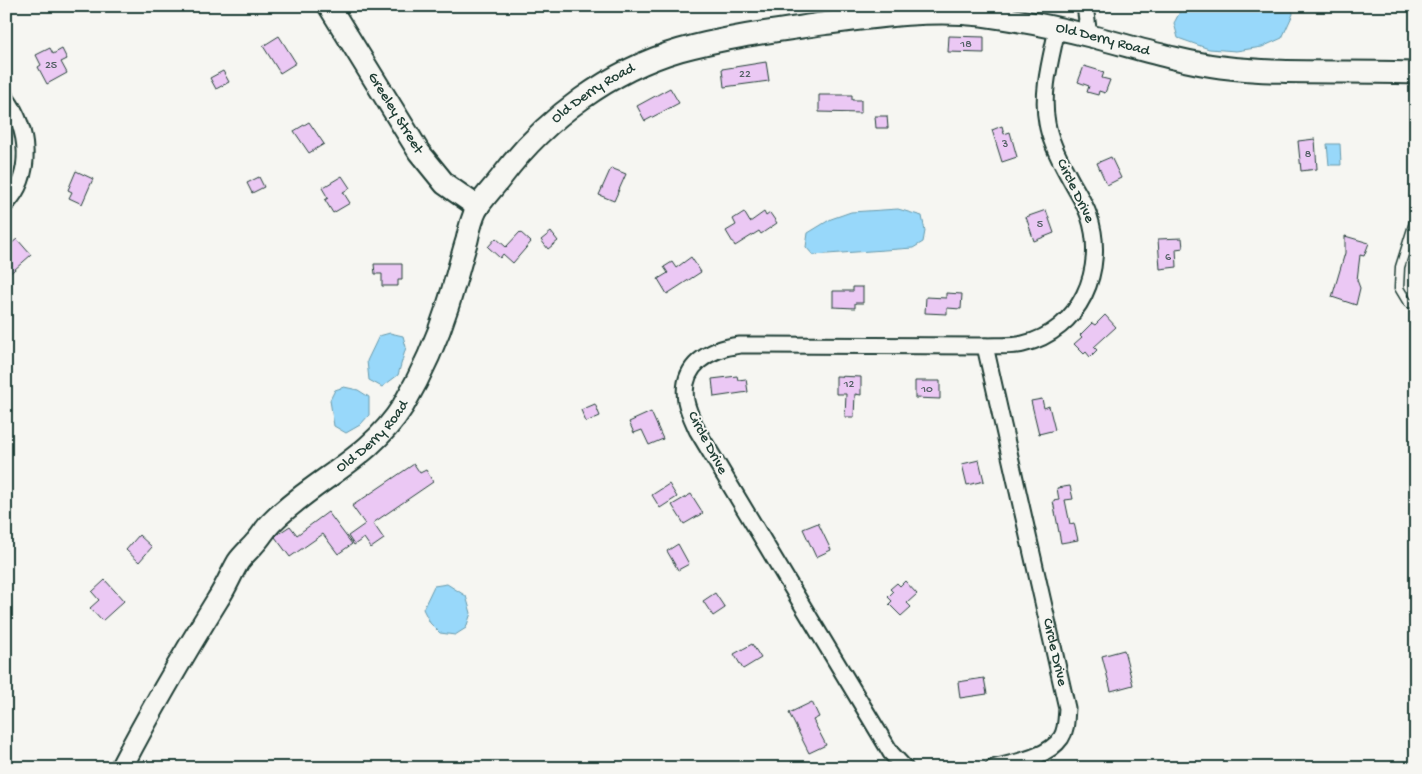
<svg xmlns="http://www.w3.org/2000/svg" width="1422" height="774" font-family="'Gochi Hand',sans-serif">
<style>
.water{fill:#98d8fa;stroke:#689aab}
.building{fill:#ebc8f4;stroke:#1f3d34}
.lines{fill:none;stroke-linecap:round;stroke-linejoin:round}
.lane-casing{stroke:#1f3d34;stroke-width:11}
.street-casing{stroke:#1f3d34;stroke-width:19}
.secondary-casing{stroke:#1f3d34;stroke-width:25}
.lane{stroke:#f6f6f2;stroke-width:8}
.street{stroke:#f6f6f2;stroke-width:15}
.secondary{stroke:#f6f6f2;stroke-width:21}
.labels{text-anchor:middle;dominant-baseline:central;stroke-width:4;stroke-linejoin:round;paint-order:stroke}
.number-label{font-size:12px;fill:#526064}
.street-label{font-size:15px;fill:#1f3d34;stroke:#f6f6f2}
</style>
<rect width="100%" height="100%" fill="#f6f6f2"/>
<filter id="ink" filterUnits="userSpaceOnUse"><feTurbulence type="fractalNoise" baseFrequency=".02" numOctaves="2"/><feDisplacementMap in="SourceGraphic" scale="10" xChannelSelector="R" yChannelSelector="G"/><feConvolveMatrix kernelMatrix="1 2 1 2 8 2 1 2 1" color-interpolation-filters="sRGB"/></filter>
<g filter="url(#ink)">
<g class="water">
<polygon points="1183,6 1292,6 1293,14 1282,38 1262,47 1236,51 1209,49 1178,38 1174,23"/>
<polygon points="1327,144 1340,144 1341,165 1329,165"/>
<polygon points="898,209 922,216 925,231 923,242 913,248 813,255 806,247 808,233 831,219 851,212"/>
<polygon points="390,333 403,336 406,347 398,375 382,387 369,380 367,361 379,336"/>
<polygon points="344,387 358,390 369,397 369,415 360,425 346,433 334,426 330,400 335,390"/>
<polygon points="447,584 466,596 471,613 466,628 455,635 440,633 430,623 423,609 434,586"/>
</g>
<g class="building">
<polygon points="279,36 296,63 280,73 263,46"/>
<polygon points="949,36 984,37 984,53 948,52"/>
<polygon points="50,48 53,54 62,49 67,59 61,62 67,73 47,84 38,67 41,65 36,55"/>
<polygon points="766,62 769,81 724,87 722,69"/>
<polygon points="1084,66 1104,72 1102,78 1110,80 1105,93 1099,91 1098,95 1087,92 1089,86 1078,82"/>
<polygon points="223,71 229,82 216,89 210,78"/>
<polygon points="670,88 679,103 645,121 637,106"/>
<polygon points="819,95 852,95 852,100 861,100 861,113 819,112"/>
<polygon points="875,116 887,116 888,128 876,128"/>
<polygon points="309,122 324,144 309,153 294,131"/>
<polygon points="1002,126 1004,134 1010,132 1017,157 1002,162 992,130"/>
<polygon points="1315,139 1317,169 1301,171 1298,141"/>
<polygon points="1111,157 1121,178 1107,185 1097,163"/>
<polygon points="611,168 626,174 614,201 599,195"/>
<polygon points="76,171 93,179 82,204 69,198 72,192 68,190"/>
<polygon points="342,176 350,188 343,192 350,203 333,213 325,200 328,198 322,188"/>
<polygon points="259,177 264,187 252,193 247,183"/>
<polygon points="1046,210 1054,233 1034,241 1026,217"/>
<polygon points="744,212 750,222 764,212 766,216 770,213 777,223 761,234 759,231 735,246 726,231 736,225 733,219"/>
<polygon points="520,232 531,242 513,263 503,254 500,258 488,247 496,238 506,247"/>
<polygon points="551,232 558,241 548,249 541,240"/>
<polygon points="1345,236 1369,243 1364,256 1360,255 1357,280 1360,288 1356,305 1332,297 1345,253"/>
<polygon points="1182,238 1183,248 1176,249 1177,267 1160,269 1158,239"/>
<polygon points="17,239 31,255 6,277 6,248"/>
<polygon points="691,257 701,272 667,294 658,279 668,273 664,267 672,262 676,268"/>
<polygon points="374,264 402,264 402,280 398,280 398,286 382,286 382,274 375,274"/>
<polygon points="853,287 863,287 863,303 855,303 855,308 833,307 833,291 853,291"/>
<polygon points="946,293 962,294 961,309 947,308 947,314 925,313 926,297 946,298"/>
<polygon points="1105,315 1116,327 1094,347 1097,350 1090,357 1086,352 1084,354 1074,344 1082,337 1080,335 1092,323 1095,325"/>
<polygon points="737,376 738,380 746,379 748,392 714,397 712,379"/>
<polygon points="836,376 861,377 861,395 855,394 854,417 845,417 846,394 836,394"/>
<polygon points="915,381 940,381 940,399 915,398"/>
<polygon points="1042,399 1044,408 1049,406 1055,430 1039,434 1031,401"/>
<polygon points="595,404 600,416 586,422 581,410"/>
<polygon points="651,412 663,439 649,445 642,430 634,433 629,422"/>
<polygon points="979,460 984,481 967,485 962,464"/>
<polygon points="414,464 420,473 426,470 433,482 373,523 384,539 371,548 364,538 354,545 348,536 365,524 352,506"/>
<polygon points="669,484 677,497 660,508 652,495"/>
<polygon points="1070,486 1073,499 1065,500 1070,524 1074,523 1078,540 1061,543 1053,501 1059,500 1057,488"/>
<polygon points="691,494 703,513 684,524 672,505"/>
<polygon points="328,512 352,544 338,554 323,534 290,557 275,537 278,534 290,526 297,535"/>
<polygon points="818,523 831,550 816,557 803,529"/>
<polygon points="139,535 152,547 139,562 126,550"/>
<polygon points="678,544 689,564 678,570 667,551"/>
<polygon points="105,580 124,601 102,621 90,608 99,600 92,592"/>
<polygon points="905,581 917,594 907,603 911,607 901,616 889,604 892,601 888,597 893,592 890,589 897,583 900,586"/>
<polygon points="715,593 725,608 713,616 703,601"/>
<polygon points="752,644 761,658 743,669 734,654"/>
<polygon points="1124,650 1133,685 1111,691 1102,656"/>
<polygon points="984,678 987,694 960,698 958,682"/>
<polygon points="812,702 819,717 813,720 826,745 809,753 789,713"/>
</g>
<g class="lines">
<defs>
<polyline id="lane" points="1416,216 1400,267 1399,288 1408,303 1416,304"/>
<g id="street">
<polyline points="1085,6 1089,36"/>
<path d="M6,98C29,129 34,174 6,204"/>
<path id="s1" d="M985,346L1067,708C1066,718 1067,729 1061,738C1047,758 1015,762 993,768"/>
<path d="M905,768L891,753L697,430C693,421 688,411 686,401C680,365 709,349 740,345L985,346C997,345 1011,347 1023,344C1080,331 1107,269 1089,216C1084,201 1075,189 1068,175C1059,159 1050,141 1047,123C1041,92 1051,59 1057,29"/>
</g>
<g id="secondary">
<path id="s2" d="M329,6L419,152L445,184L478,207"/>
<path id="s3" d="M121,768C151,710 184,654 218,599C226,587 231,574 238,562C243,555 250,549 255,543C261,537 265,529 271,523C313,480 370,459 403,406C421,375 437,340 448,305C455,284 460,262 467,240C469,230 472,218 477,208C484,197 495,186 503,175C546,118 611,70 680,50C726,37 775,31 822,24C875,17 928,9 982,15C1018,20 1055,27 1090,36C1134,47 1176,61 1221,67C1286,75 1351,70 1416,73"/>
</g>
</defs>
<use href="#lane" class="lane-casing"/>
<use href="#street" class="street-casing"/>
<use href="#secondary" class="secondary-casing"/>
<use href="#lane" class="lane"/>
<use href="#street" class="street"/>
<use href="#secondary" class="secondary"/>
</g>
</g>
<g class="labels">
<g class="number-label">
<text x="966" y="45">18</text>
<text x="51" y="66">25</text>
<text x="745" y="75">22</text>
<text x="1005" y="145">3</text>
<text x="1308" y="155">8</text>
<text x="1040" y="225">5</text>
<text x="1168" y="258">6</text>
<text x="849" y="385">12</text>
<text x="927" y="390">10</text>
</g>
<g class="street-label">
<text stroke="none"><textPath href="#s3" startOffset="1368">Old Derry Road</textPath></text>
<text stroke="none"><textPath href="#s3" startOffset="842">Old Derry Road</textPath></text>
<text stroke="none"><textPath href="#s2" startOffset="126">Greeley Street</textPath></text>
<text transform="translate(1075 191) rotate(64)">Circle Drive</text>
<text stroke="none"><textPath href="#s3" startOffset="422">Old Derry Road</textPath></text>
<text transform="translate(707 443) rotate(62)">Circle Drive</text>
<text stroke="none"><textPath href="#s1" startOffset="314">Circle Drive</textPath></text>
</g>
</g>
<rect width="1422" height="774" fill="none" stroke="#f6f6f2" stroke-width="25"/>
<rect x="12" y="12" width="1397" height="749" fill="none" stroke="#1f3d34" stroke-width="2" filter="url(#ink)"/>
</svg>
